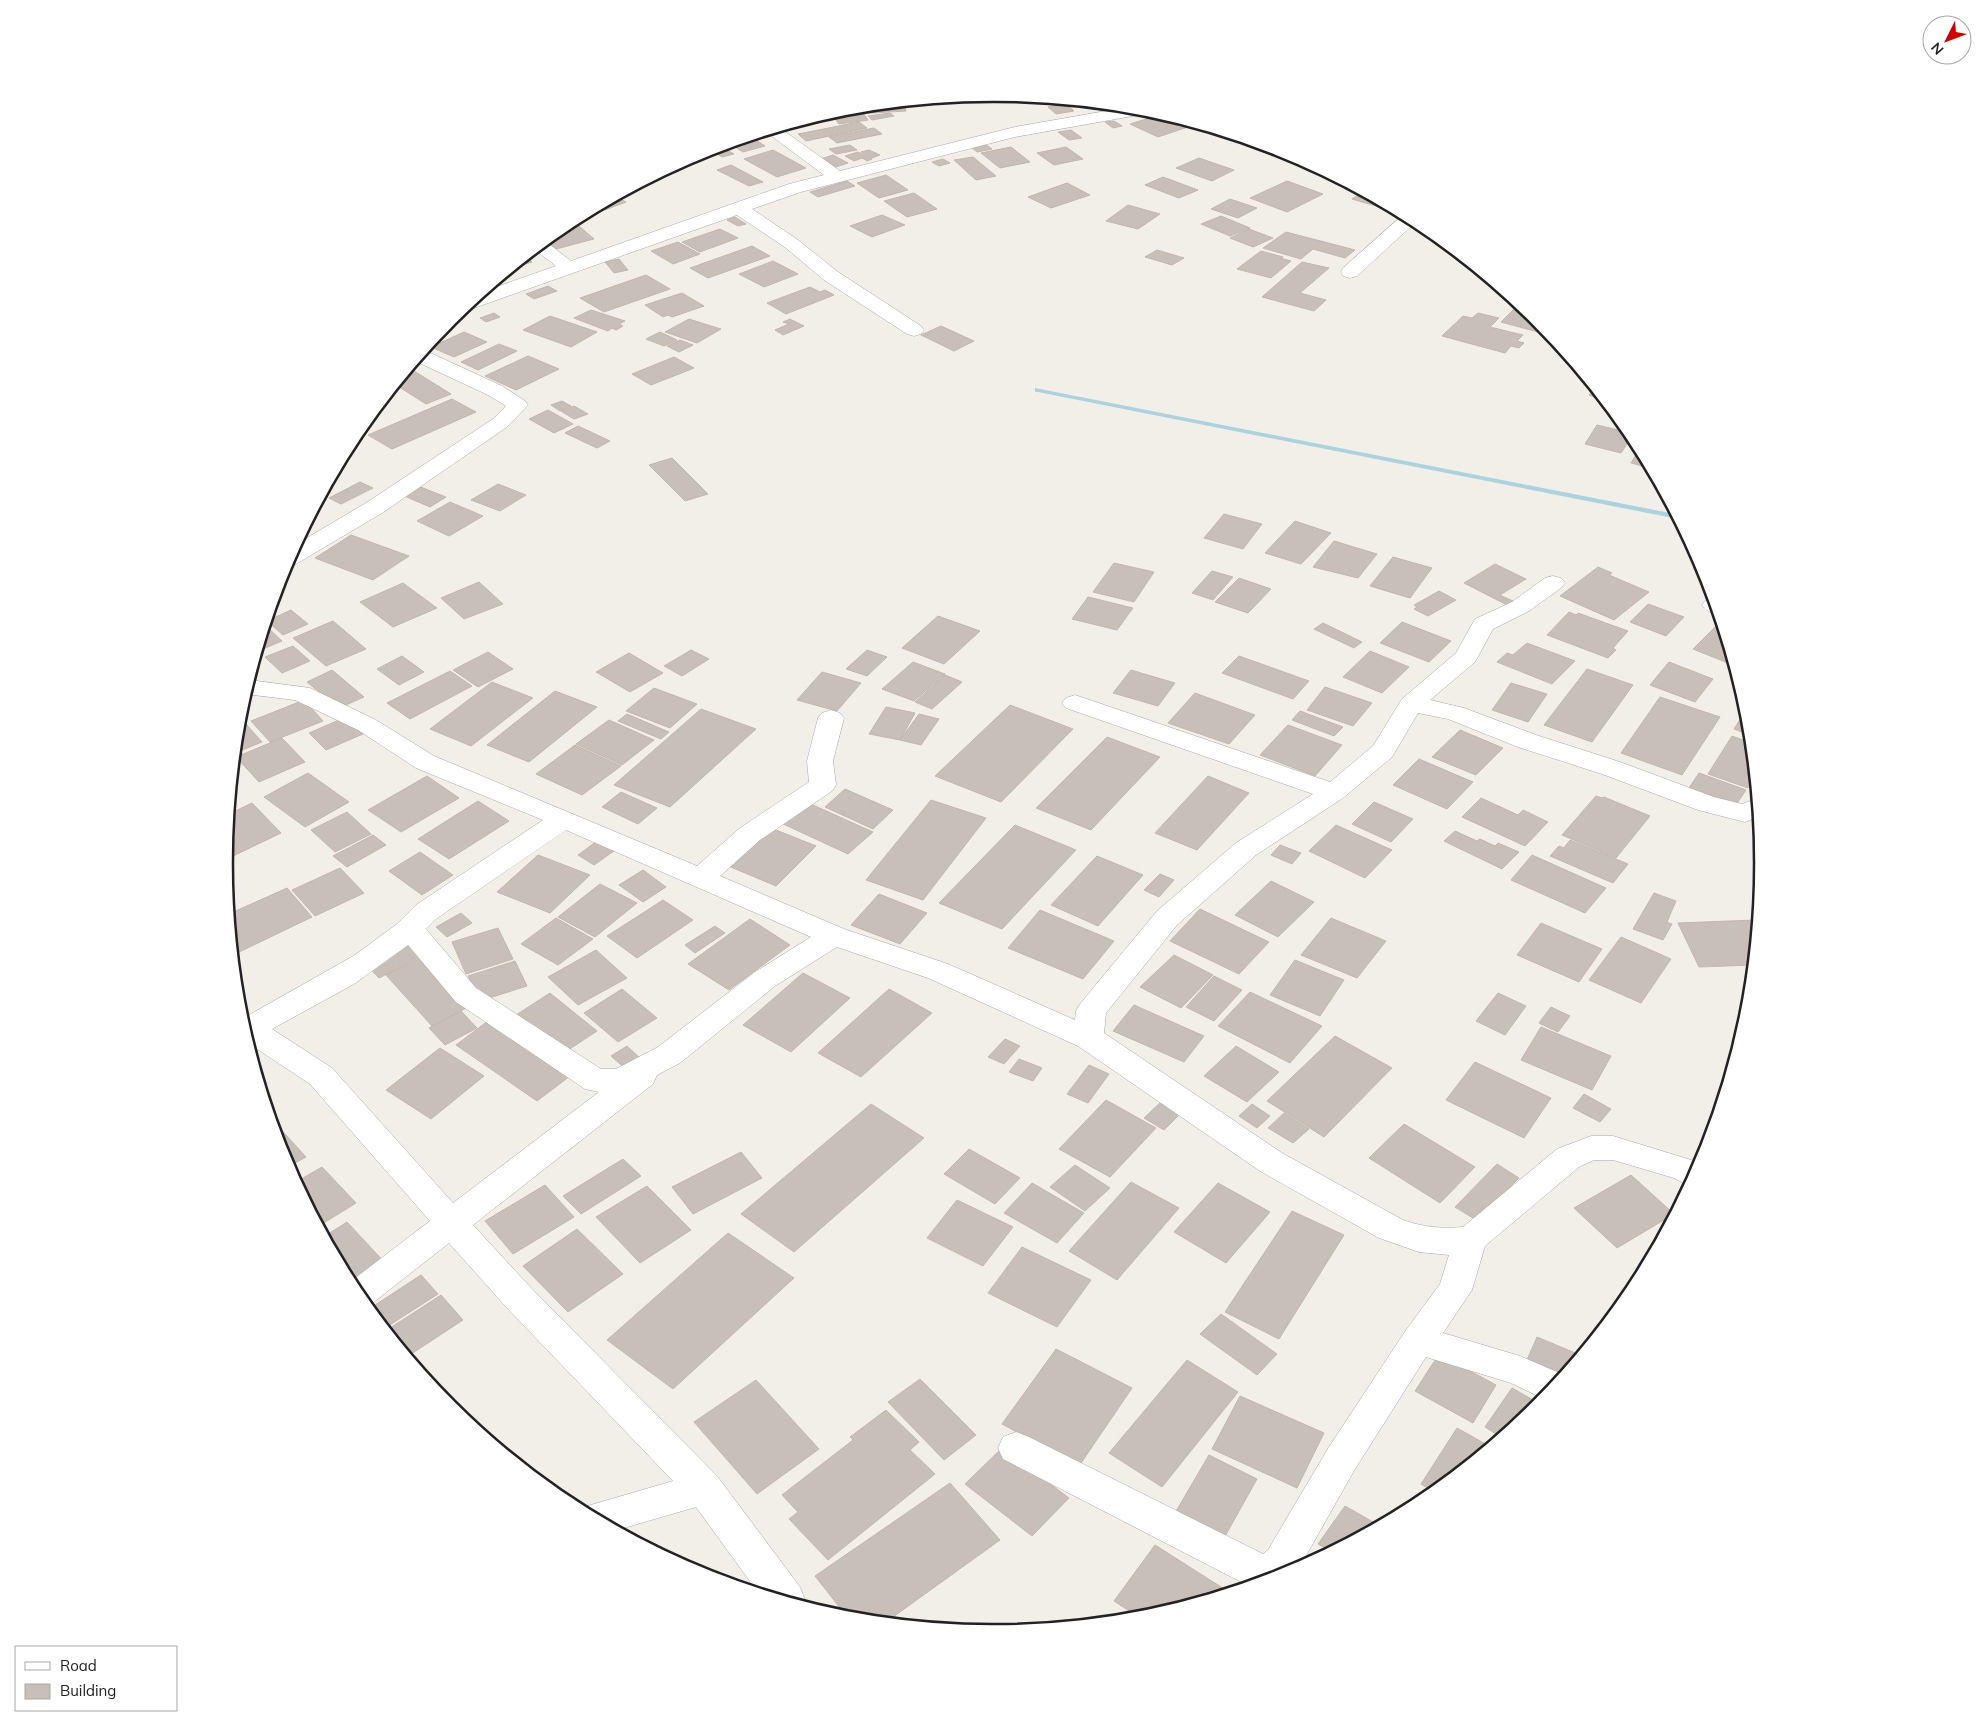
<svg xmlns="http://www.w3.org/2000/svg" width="1987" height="1726" font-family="Mulish,sans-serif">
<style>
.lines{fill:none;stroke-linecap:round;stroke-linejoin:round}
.stream{fill:#aad3df;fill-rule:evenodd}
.building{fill:#c7bfb8;stroke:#c4b6ab}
.minor-casing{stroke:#a9a9a9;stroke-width:1}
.minor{fill:#fff;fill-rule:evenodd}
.rim{fill:none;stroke:#222;stroke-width:2.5}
</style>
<rect width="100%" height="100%" fill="#f2efe9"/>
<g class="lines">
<polygon class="stream" points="1035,388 1675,514 1678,519 1038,392 1035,392"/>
</g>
<g class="building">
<polygon points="994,94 1011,95 979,101 974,96"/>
<polygon points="961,97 928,105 922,101"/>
<polygon points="903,103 906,111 871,113 869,106"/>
<polygon points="1066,104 1074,111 1056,114 1048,107"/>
<polygon points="860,109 868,120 839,124 831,113"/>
<polygon points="890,113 894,116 872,120 868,116"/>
<polygon points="1159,115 1188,127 1158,137 1130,124"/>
<polygon points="1114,121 1122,126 1113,128 1105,122"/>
<polygon points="859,122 867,128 806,141 798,134"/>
<polygon points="874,128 882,134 837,143 829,137"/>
<polygon points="1071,130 1082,138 1069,140 1058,132"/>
<polygon points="751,137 765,146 743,152 729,143"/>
<polygon points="985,144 992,149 977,152 971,147"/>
<polygon points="850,145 857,150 836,154 829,149"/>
<polygon points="721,146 734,154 722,157 710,149"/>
<polygon points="1011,147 1030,162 1000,168 981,153"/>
<polygon points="1066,147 1083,159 1054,165 1037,153"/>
<polygon points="773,150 806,168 777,177 744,159"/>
<polygon points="869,150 880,155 872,158 861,152"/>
<polygon points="858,152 872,159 867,161 862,158 854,161 845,156"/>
<polygon points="833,155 848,163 833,168 818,160"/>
<polygon points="973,157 996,176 976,180 954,160"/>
<polygon points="1199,158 1234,170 1212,181 1176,168"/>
<polygon points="943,159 950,163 939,166 932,162"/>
<polygon points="731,165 763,182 749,186 717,170"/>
<polygon points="886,175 908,190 879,198 857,183"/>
<polygon points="1163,177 1198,190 1179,198 1145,185"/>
<polygon points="847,181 855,186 818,197 810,192"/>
<polygon points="1287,181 1323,194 1287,212 1250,198"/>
<polygon points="1067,183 1090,195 1051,208 1028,197"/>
<polygon points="1363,192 1403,214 1352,199"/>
<polygon points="914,193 937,209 907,217 884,201"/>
<polygon points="616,197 626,202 605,210 598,206"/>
<polygon points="1230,199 1257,208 1238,218 1211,209"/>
<polygon points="1128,205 1160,214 1138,229 1106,221"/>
<polygon points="882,215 905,225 872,237 850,226"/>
<polygon points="1221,216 1250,228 1230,236 1201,224"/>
<polygon points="735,217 746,224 738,226 727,220"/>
<polygon points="572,220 594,239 556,249 546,240"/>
<polygon points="720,229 738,238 700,252 682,242"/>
<polygon points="1249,229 1273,238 1253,247 1230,238"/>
<polygon points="1286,232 1355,250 1345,258 1313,249 1301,259 1263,248"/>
<polygon points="678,242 700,254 673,264 651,251"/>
<polygon points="752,246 770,256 708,278 690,268"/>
<polygon points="1157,250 1184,258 1172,265 1145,257"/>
<polygon points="1261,251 1283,257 1280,258 1291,261 1271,278 1237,269"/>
<polygon points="525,257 532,262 512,268"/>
<polygon points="619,259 628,270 614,273 605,262"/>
<polygon points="773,261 798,274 764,287 739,274"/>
<polygon points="1302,262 1329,268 1300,293 1326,300 1314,311 1262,297"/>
<polygon points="646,275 670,289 604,312 580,298"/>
<polygon points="548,286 557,291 534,299 526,294"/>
<polygon points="810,287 820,292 825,290 834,295 786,314 767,303"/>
<polygon points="682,293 704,306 672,317 668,315 663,317 645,305"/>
<polygon points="1517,306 1524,308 1544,327 1538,332 1501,322"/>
<polygon points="591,310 625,321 619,324 623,326 616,330 612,328 608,331 574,318"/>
<polygon points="494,313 500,317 486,322 480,318"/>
<polygon points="1478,313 1499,318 1490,327 1523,335 1517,341 1524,343 1519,348 1511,346 1505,353 1442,336 1463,316 1472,318"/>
<polygon points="550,316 597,332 571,347 523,330"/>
<polygon points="689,319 721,329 697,343 665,332"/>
<polygon points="790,319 804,326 783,335 775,330 789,324 783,322"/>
<polygon points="941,326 974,341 954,351 921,335"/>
<polygon points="464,332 487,342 454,357 431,347"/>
<polygon points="660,332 677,340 664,346 646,339"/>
<polygon points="680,340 693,345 679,352 667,346"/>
<polygon points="499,344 517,351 478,370 461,362"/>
<polygon points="528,356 559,369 516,390 485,376"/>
<polygon points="674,357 694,368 651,385 632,374"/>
<polygon points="414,371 451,394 426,404 396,385 404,374"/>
<polygon points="1596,390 1604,401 1589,395"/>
<polygon points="452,399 476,412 392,449 368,435"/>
<polygon points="562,401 571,406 560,411 551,405"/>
<polygon points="574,406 588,414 574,419 561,411"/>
<polygon points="548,410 573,424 554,433 529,419"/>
<polygon points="1597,425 1631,433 1633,435 1621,453 1585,444"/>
<polygon points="578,426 610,441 597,448 565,433"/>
<polygon points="1640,448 1650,468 1631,463"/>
<polygon points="672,458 708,494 685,501 649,465"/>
<polygon points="360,482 373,488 341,504 329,498"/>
<polygon points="498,484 526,495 500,511 471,500"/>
<polygon points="418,486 446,497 430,507 402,495"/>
<polygon points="450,502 483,516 449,536 417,521"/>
<polygon points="1224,514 1262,524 1243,549 1204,538"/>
<polygon points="1295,521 1331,533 1301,564 1265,553"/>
<polygon points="351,535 409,556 373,580 315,558"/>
<polygon points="1334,541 1377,554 1358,578 1313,567"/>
<polygon points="1393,557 1432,568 1410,598 1370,586"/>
<polygon points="1114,563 1154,572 1134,602 1093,592"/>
<polygon points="1495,564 1526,579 1500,595 1515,602 1509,606 1464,583"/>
<polygon points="1598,567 1612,573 1609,575 1649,592 1614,620 1560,596"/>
<polygon points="1212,571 1233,577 1213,600 1192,593"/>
<polygon points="1239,578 1271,589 1248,613 1215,602"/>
<polygon points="479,582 503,604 464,619 441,598"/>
<polygon points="403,583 437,608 393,627 360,602"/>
<polygon points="1439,591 1456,600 1428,616 1414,609 1417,607 1414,605"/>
<polygon points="1088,597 1133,608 1117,630 1072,619"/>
<polygon points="1648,604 1684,617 1666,636 1630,622"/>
<polygon points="291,610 308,624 283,635 267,621"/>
<polygon points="1569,612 1576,615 1578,613 1628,631 1613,648 1616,650 1608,658 1547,635"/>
<polygon points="938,616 980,631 944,664 902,648"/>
<polygon points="333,621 366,649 326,666 293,638"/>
<polygon points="1402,622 1451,641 1429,662 1380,643"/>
<polygon points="1323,623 1362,642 1354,648 1314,629"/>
<polygon points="1719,623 1721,624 1733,665 1693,649"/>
<polygon points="266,626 282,641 258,651"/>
<polygon points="1527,643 1575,661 1552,684 1497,662 1507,653 1513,655"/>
<polygon points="293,646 310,661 282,673 265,657"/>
<polygon points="691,650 709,659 682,676 664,666"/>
<polygon points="867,650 887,657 867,676 846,669"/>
<polygon points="1370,651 1409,667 1382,693 1343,677"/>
<polygon points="488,652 513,669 478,687 453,670"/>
<polygon points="629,653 663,673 630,692 596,672"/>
<polygon points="402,656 424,672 399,685 377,669"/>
<polygon points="1239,656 1309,681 1293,699 1222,673"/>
<polygon points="913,662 945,674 914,701 882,689"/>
<polygon points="1669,662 1713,679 1695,702 1650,685"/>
<polygon points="1587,669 1633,685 1592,742 1544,725"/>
<polygon points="332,670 364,697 339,708 307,682"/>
<polygon points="1131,670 1175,683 1158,706 1113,693"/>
<polygon points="450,671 472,686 410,719 387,703"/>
<polygon points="822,672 861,683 837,711 797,700"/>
<polygon points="945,675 962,682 932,709 915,702"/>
<polygon points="492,682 533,698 471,746 430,729"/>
<polygon points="1511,683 1547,694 1528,722 1492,710"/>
<polygon points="1325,687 1372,703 1353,726 1307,710"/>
<polygon points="654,688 697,704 670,728 626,711"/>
<polygon points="555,691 597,707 529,762 487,745"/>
<polygon points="1195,693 1255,715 1229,744 1168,723"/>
<polygon points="1660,697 1720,717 1682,775 1621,753"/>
<polygon points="304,700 323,721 270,742 251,721"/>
<polygon points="1010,705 1073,729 1001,802 935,776"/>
<polygon points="886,707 915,713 900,740 869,734"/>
<polygon points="701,709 756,729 670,807 614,785"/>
<polygon points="1747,709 1748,713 1750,735 1734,729"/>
<polygon points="1300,711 1343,727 1334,736 1292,720"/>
<polygon points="627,714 669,732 661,739 618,721"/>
<polygon points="919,714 939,719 921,745 900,740"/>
<polygon points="346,717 363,734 326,750 309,733"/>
<polygon points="609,720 654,740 622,765 576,744"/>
<polygon points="245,723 262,742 235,753 238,725"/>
<polygon points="1288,725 1342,745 1315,776 1260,755"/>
<polygon points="1460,730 1503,748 1476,775 1432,757"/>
<polygon points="1732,736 1751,743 1754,777 1748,788 1708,774"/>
<polygon points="1107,737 1160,757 1091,830 1036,808"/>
<polygon points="282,738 305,762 259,782 236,757"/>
<polygon points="575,745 621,766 582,795 536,774"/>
<polygon points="1419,759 1473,782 1447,809 1393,785"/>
<polygon points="308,773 349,802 305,827 264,797"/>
<polygon points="1699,773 1746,790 1736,805 1689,788"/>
<polygon points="427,776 459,798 401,832 368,810"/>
<polygon points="1208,776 1249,793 1197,850 1155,833"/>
<polygon points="845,789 893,810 873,829 825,807"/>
<polygon points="621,792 657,808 638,824 602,807"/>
<polygon points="1596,796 1602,798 1604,797 1650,816 1616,858 1562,835"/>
<polygon points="1481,798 1518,815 1523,810 1548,822 1525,846 1462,817"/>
<polygon points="931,800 986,818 923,900 866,880"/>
<polygon points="478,801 509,821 449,859 418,839"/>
<polygon points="804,801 873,832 848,854 779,822"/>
<polygon points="1374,802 1413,819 1391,842 1352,824"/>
<polygon points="252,803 281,833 229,858 225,854 229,814"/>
<polygon points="347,812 371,834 335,852 311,830"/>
<polygon points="1015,825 1076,850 1002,929 939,903"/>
<polygon points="1336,825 1392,850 1365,878 1309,851"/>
<polygon points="766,826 816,846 776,886 726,865"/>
<polygon points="1455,831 1477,841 1480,839 1495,846 1498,843 1519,852 1502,869 1444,841"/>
<polygon points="373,835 386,845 347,867 333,856"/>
<polygon points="1570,840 1628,864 1613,883 1550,856 1559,846 1564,848"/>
<polygon points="597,841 614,851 594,865 578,855"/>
<polygon points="1280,845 1301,853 1292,864 1271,855"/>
<polygon points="420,852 453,875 422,895 389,871"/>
<polygon points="538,855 590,875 550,913 497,892"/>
<polygon points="1532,855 1606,888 1585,913 1511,880"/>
<polygon points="1097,856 1143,875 1098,926 1051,905"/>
<polygon points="340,868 364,893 315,916 292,890"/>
<polygon points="643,870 666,887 643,902 619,885"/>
<polygon points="1160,874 1174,880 1159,897 1144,890"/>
<polygon points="1271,881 1314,902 1278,937 1235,915"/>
<polygon points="600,884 637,903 595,937 558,917"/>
<polygon points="287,888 312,917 233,955 229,914"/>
<polygon points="1654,893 1676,901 1667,922 1672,924 1663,940 1633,929"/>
<polygon points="879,894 927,913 900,944 851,925"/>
<polygon points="663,900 693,920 637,958 607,936"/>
<polygon points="1200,909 1269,942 1239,974 1170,941"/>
<polygon points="1040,910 1114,941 1083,979 1008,948"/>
<polygon points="461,913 472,923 447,937 436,927"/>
<polygon points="556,918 593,939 558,965 521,944"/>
<polygon points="1331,918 1386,941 1357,978 1301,955"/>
<polygon points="750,919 790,945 729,990 688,964"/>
<polygon points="1756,920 1753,965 1699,967 1678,923"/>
<polygon points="1541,923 1602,949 1579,982 1517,955"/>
<polygon points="715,926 725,933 695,953 685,945"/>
<polygon points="498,928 513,959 466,974 452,942"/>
<polygon points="1621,937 1671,959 1641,1003 1589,980"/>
<polygon points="410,944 422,956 379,978 367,965"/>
<polygon points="596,950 627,978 578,1005 548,977"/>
<polygon points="1174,955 1213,975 1181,1008 1140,987"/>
<polygon points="423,957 470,1006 432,1026 386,975"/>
<polygon points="1295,960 1344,980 1320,1016 1270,995"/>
<polygon points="515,961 527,986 480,1001 468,976"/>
<polygon points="803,973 850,998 791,1052 743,1025"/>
<polygon points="1214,976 1242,990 1214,1021 1186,1007"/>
<polygon points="622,989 657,1018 618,1042 584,1013"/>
<polygon points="889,989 932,1013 861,1077 818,1053"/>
<polygon points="1250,992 1322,1026 1290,1063 1218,1026"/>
<polygon points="550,993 597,1031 562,1054 516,1015"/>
<polygon points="1498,993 1526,1006 1505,1035 1476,1021"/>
<polygon points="1134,1005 1204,1036 1184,1062 1113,1031"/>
<polygon points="1551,1007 1570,1016 1558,1032 1539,1023"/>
<polygon points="461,1011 477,1028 445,1045 429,1028"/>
<polygon points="488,1021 570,1076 537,1101 456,1045"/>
<polygon points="1541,1027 1611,1056 1592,1090 1521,1060"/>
<polygon points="1335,1036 1392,1068 1324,1137 1267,1101"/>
<polygon points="1005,1039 1020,1046 1004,1064 988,1057"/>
<polygon points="627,1046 642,1060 627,1070 611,1056"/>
<polygon points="1236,1046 1279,1072 1247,1102 1204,1076"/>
<polygon points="440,1048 484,1076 431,1119 386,1090"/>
<polygon points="1019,1059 1042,1068 1033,1081 1009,1072"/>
<polygon points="1475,1062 1551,1098 1524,1138 1446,1100"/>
<polygon points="1089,1065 1109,1074 1088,1103 1067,1094"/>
<polygon points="1584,1094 1611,1109 1600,1122 1573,1108"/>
<polygon points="1106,1100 1156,1128 1110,1177 1059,1149"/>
<polygon points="1162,1101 1181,1113 1164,1130 1144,1118"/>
<polygon points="871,1104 924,1138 794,1252 741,1214"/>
<polygon points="1252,1104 1270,1116 1257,1128 1239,1116"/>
<polygon points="1284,1113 1309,1129 1293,1143 1268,1128"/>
<polygon points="276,1124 306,1157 288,1167 283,1157 273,1126"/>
<polygon points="1404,1124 1475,1167 1440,1203 1369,1158"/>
<polygon points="969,1149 1020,1178 995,1204 944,1174"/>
<polygon points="741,1152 762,1178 693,1214 672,1187"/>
<polygon points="623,1159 641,1176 581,1214 563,1196"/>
<polygon points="1497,1164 1519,1178 1476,1220 1455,1207"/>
<polygon points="1075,1165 1110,1188 1085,1211 1050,1187"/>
<polygon points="322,1167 356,1203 319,1226 296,1182"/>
<polygon points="1631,1175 1674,1214 1617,1248 1574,1208"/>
<polygon points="1131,1182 1179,1208 1117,1280 1069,1251"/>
<polygon points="1032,1183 1084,1213 1057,1243 1004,1213"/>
<polygon points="1218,1183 1270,1212 1226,1263 1174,1232"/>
<polygon points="545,1185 574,1217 513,1254 485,1221"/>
<polygon points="647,1186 691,1230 640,1263 596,1217"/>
<polygon points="957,1200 1013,1227 983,1266 927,1238"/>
<polygon points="1292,1211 1344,1235 1279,1339 1225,1312"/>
<polygon points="347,1222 387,1265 352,1287 325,1236"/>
<polygon points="577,1229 623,1274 568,1312 523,1266"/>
<polygon points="728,1233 794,1278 673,1389 607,1340"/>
<polygon points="1022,1247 1091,1280 1057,1327 988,1293"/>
<polygon points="421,1275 438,1294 385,1328 369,1309"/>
<polygon points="441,1295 463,1320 408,1356 387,1330"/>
<polygon points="1221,1314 1277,1354 1257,1375 1200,1334"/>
<polygon points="1537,1337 1580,1355 1557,1383 1523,1369"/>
<polygon points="1056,1349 1132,1388 1079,1466 1002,1424"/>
<polygon points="1439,1354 1496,1385 1473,1423 1415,1391"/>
<polygon points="1187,1360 1238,1392 1162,1487 1109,1453"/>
<polygon points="920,1379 976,1435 944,1460 888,1402"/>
<polygon points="756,1380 819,1449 757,1494 694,1422"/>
<polygon points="1512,1388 1540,1404 1501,1437 1485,1427"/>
<polygon points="1240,1396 1324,1433 1297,1488 1212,1449"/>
<polygon points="886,1410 919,1442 910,1450 935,1474 828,1560 789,1519 798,1512 782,1495 853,1440 850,1437"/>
<polygon points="1457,1428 1489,1446 1434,1492 1421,1484"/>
<polygon points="1002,1448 1069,1498 1032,1536 965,1484"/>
<polygon points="1209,1455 1257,1479 1224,1538 1175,1513"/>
<polygon points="950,1483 1000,1540 886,1622 848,1618 815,1576"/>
<polygon points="1345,1506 1373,1522 1367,1532 1330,1551 1318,1544"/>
<polygon points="1155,1545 1229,1592 1140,1618 1114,1601"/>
</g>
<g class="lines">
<defs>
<g id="minor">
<polygon points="1129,107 1151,111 1144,114 1015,137 801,192 752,209 798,240 838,272 921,326 924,330 921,334 914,336 907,334 824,280 786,248 737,215 474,308 462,309 482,292 556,266 534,249 545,241 571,261 789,184 824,175 766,132 780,128 840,171 1015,127"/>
<polygon points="1404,214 1417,221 1357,276 1350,278 1343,276 1341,272 1343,268"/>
<polygon points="424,350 502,386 525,401 528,405 507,427 382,513 296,564 285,565 295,545 366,503 493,419 506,406 488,395 415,361"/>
<path d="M1553,576L1561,578L1565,583L1561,588L1529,611L1493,629L1475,662L1430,700L1464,708L1536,735L1620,762L1714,797L1742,804L1756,799L1758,817L1745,822L1698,810L1602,774L1518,747L1448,719L1418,713L1392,757L1343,798L1256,855L1177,925L1106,1013L1104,1033L1282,1153L1403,1220C1423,1227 1441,1229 1463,1227L1557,1149L1591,1136H1613L1701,1163L1689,1186L1674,1178L1613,1160H1594L1579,1167L1485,1246L1472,1290L1443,1333L1520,1356L1564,1375L1544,1399L1511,1383L1426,1357L1355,1469L1299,1568L1288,1574L1246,1586L1245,1584L1003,1459L998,1448L1003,1437L1016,1432L1029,1437L1263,1554L1268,1550L1329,1447L1406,1330L1440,1284L1449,1255L1419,1252L1379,1238L1260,1171L1078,1046L928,978L837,947L775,986L680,1063L657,1075L653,1084L473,1225L532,1289L717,1476L800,1587L805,1600L803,1605L757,1591L696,1507L617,1530L582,1511L584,1507L673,1481L508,1309L449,1243L370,1305L367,1306L350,1282L430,1221L310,1084L248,1043L239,1014L249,1015L355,955L397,924L416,905L543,820L416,768L358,730L295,700L245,694L249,680L310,688L376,720L434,756L697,866L740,828L809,782L807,761L818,718L822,713L831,710L840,713L844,718L833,761L836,785L832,791L760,840L720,876L844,929L948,964L1075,1020L1076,1011L1080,1004L1157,911L1236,843L1313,794L1066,708L1062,703L1066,698L1075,695L1084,698L1330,782L1373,746L1402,699L1456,653L1475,619L1512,602L1545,578ZM566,830L811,937L755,972L658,1047L616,1069H601L476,988L426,929L436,919ZM408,945L456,1002L585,1089L599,1092L453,1203L332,1068L272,1029L354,984Z"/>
<path d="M1713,598L1717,612C1710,614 1706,610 1702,605L1706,600Z"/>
</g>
</defs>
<use href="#minor" class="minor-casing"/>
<use href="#minor" class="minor"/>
</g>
<path d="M0 0H1987V1726H0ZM993 102H994A760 760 0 0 1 1754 862V864A760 760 0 0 1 994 1624H993A760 760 0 0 1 233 864V862A760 760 0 0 1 993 102Z" fill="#fff" fill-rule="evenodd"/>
<path class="rim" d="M993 102H994A760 760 0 0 1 1754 862V864A760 760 0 0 1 994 1624H993A760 760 0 0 1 233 864V862A760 760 0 0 1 993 102Z"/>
<rect x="15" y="1646" width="162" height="65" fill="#ffffff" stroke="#a7a7a7"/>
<rect x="25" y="1662" width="25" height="8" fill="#ffffff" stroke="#a7a7a7"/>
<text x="60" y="1671" font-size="15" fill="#222222">Road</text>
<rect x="25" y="1684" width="25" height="15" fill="#c7bfb8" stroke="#a7a7a7"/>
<text x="60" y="1696" font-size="15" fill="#222222">Building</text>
<g transform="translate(1947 40) rotate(228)"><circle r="24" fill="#ffffff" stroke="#a7a7a7"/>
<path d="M0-4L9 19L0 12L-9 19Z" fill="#d40000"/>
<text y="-8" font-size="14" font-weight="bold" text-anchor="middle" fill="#222222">N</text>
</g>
</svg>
